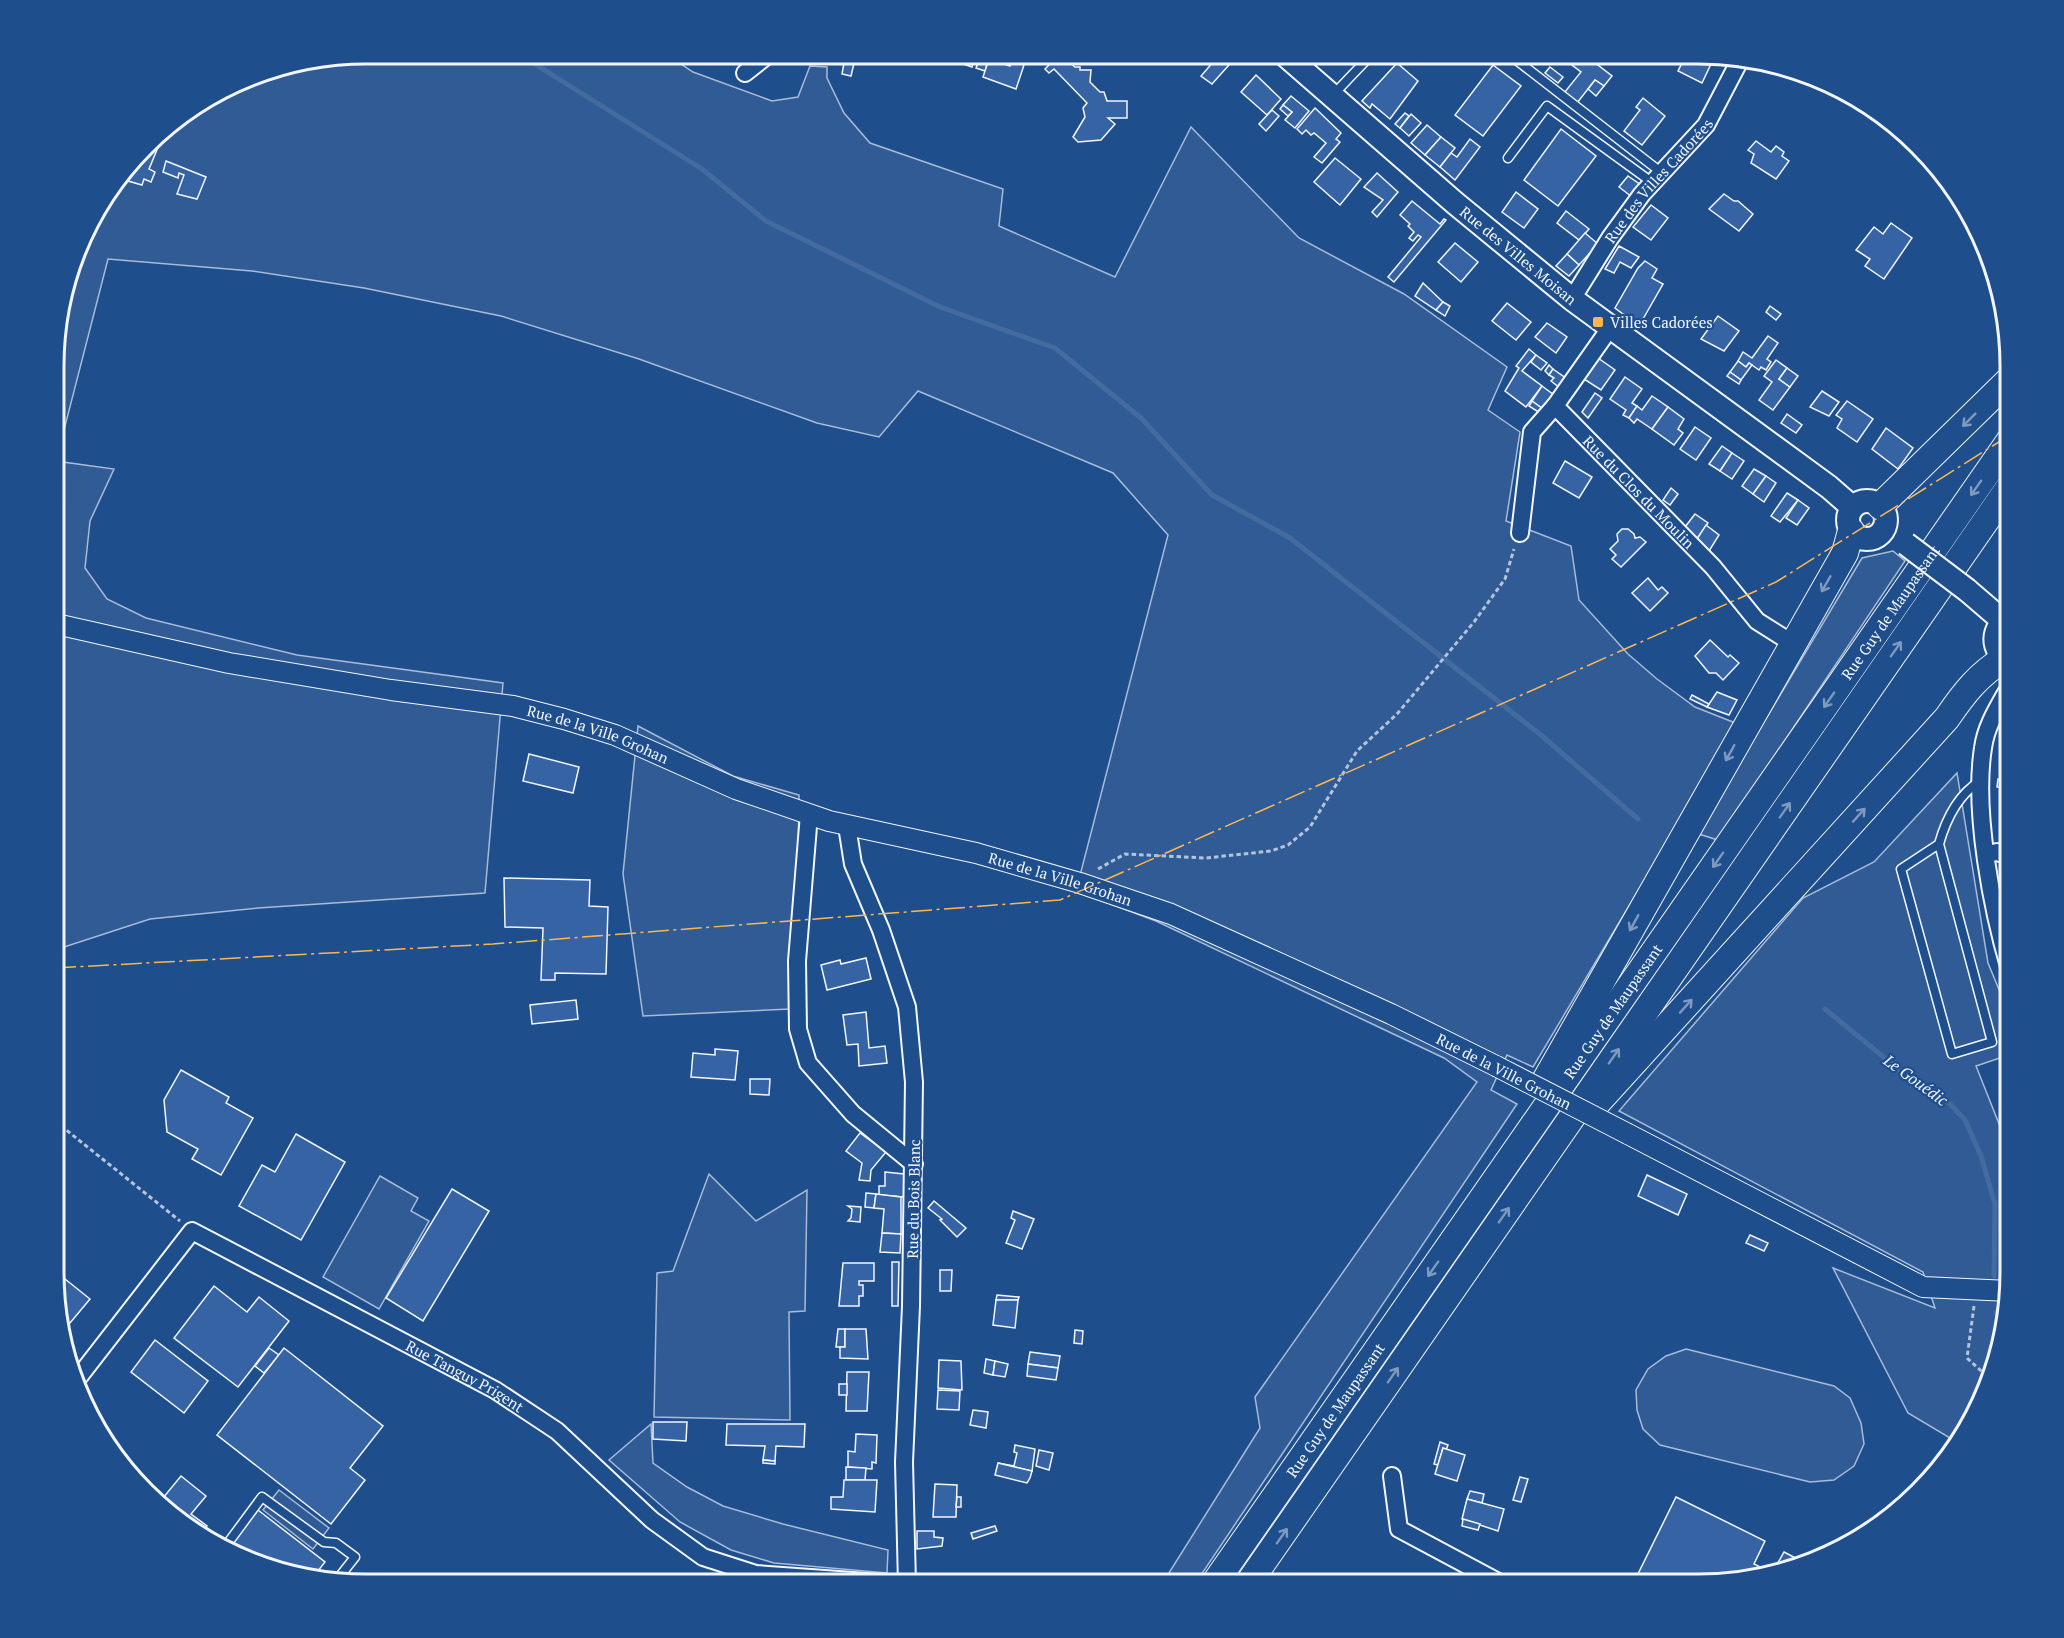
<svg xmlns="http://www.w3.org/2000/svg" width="2064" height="1638" font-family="'PT Serif',serif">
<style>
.built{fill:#305b95;stroke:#a8bbd7;stroke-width:1.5}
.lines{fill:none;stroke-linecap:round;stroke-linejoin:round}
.stream{stroke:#446ba0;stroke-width:5}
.building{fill:#3563a3;stroke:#f2f6ff;stroke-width:1.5}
.service-casing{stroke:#f2f6ff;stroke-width:11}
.minor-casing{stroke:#f2f6ff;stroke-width:20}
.tertiary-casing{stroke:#f2f6ff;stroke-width:22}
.secondary-casing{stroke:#f2f6ff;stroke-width:26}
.primary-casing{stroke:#f2f6ff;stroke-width:28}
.path{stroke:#b3c4dc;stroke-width:3;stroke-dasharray:4.5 3;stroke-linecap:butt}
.service{stroke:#1f4e8c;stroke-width:8}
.minor{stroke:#1f4e8c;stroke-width:16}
.tertiary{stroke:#1f4e8c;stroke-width:20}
.secondary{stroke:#1f4e8c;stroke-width:22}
.primary{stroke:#1f4e8c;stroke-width:26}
.tertiary-bridge-casing{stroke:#f2f6ff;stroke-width:22;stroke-linecap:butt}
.secondary-bridge-casing{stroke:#f2f6ff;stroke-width:26;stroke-linecap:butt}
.tertiary-bridge{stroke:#1f4e8c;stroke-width:20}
.secondary-bridge{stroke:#1f4e8c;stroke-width:22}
.power{stroke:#ffb74d;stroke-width:1.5;stroke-dasharray:21 4.5 3 4.5;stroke-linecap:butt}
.oneway{stroke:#7e9ac0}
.poi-dot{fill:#ffb74d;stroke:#1f4e8c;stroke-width:2}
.labels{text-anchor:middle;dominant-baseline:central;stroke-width:4.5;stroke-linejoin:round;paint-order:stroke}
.street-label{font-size:15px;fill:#f2f6ff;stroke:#1f4e8c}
.poi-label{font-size:15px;fill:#f2f6ff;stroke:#1f4e8c;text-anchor:start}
.water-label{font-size:16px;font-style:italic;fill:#f2f6ff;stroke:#1f4e8c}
.rim{fill:none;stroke:#f2f6ff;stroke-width:3}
</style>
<rect width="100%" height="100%" fill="#1f4e8c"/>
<g class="built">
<polygon points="366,54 666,54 693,72 772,101 798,97 810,66 827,67 827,78 844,113 870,143 1003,189 999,226 1115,277 1191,127 1299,238 1404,294 1507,367 1488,410 1520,432 1506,521 1571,546 1579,600 1628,654 1657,679 1695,707 1758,732 1862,558 1893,551 1905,561 1718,840 1676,827 1533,1067 1507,1055 1491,1090 1517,1104 1195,1584 1162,1584 1260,1428 1255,1397 1477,1082 1444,1058 1368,1022 1156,921 1076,891 1168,535 1113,473 918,391 879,437 817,423 639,359 501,316 364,288 252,271 108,259 56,461 114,469 90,521 85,568 107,599 146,618 297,655 503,683 485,893 258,908 150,919 55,950 57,325 96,210 161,131 266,71"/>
<polygon points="638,726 733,776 799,795 798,873 790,1009 643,1016 623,874"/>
<polygon points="1957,773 1988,963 2010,1016 2009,1055 1976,1066 2009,1149 2009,1292 1986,1392 1955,1441 1908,1413 1833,1268 1935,1308 1923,1272 1619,1111 1803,898 1874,862"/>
<polygon points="709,1174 756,1221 807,1190 805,1311 789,1312 790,1420 654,1417 657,1273 673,1271"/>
<polygon points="380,1176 418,1198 411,1211 429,1221 379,1309 323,1277"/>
<polygon points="1686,1349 1834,1386 1850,1398 1861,1423 1864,1444 1854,1466 1834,1480 1810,1482 1660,1445 1643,1429 1637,1410 1636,1390 1648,1369 1666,1356"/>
<polygon points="651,1424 653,1463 687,1487 723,1506 783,1524 888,1550 887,1573 774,1563 731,1550 680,1522 609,1460"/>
<polygon points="279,1490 329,1528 313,1549 263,1510"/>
</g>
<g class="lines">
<g class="stream">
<polyline points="519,54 702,169 766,221 940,307 1055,348 1141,418 1212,495 1290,538 1541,735 1638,819"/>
<polyline points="1825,1009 1925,1091 1949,1103 1965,1120 1981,1156 1995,1204 1994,1276"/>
<polyline points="1996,1312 2001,1326"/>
</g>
</g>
<g class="building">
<polygon points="959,54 976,54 972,67 957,62"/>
<polygon points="1060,54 1075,67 1080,67 1080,70 1091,70 1090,82 1100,92 1104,92 1107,101 1127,101 1127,118 1108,118 1115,124 1101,140 1078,142 1073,137 1085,117 1083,108 1087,103 1054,69 1049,73 1045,69"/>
<polygon points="1206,54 1233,54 1236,57 1212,84 1201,76 1214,61"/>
<polygon points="1567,55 1585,55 1612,76 1604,86 1595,80 1577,103 1564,93 1581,72 1564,59"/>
<polygon points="1686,55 1697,55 1711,64 1702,83 1678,71"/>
<polygon points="845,57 855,59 851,76 842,74"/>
<polygon points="980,58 988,61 985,71 976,68"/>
<polygon points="989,59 1010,66 1012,61 1024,65 1016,89 983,77"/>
<polygon points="1397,63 1418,81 1390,119 1372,104 1370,108 1362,101"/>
<polygon points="1493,65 1521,86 1483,136 1455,115"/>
<polygon points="1550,67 1563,77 1558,83 1545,73"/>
<polygon points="1256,75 1281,99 1267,115 1241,92"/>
<polygon points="1595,80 1604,86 1596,96 1588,89"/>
<polygon points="1291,96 1309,111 1295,128 1285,120 1292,112 1283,105"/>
<polygon points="1643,98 1665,116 1642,145 1624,131 1640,110 1636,107"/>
<polygon points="1283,105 1292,112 1288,116 1280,109"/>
<polygon points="1315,108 1341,133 1336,139 1340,142 1322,163 1314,157 1326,143 1314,133 1311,135 1306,130 1302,134 1297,129"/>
<polygon points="1272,110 1279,116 1266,131 1259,124"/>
<polygon points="1405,113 1409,116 1400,128 1395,124"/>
<polygon points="1411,114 1421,123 1409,136 1400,128"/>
<polygon points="1427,125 1441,137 1425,155 1411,143"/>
<polygon points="166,128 149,169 155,172 151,182 144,179 142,185 121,179 161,131"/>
<polygon points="1561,129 1596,156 1558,206 1524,180"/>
<polygon points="1441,137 1455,148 1440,167 1425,155"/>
<polygon points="1470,139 1480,147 1455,180 1440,167 1451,153 1457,157"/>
<polygon points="1756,141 1771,152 1776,146 1784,152 1782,156 1789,161 1776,179 1751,163 1754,154 1748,150"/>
<polygon points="1335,158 1361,179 1340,205 1314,182"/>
<polygon points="166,161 206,177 197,199 177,194 184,175 179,173 178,178 163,172"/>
<polygon points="1377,173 1398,192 1377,217 1372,212 1383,200 1364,187"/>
<polygon points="1628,176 1641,185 1632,197 1619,187"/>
<polygon points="1516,192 1538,209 1524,228 1502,212"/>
<polygon points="1724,194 1734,201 1738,201 1753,214 1739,231 1709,209"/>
<polygon points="1412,201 1440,224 1444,219 1446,220 1394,282 1388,277 1421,237 1418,235 1413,241 1409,238 1414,232 1408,226 1410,224 1400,215"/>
<polygon points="1651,205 1668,218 1651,240 1633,227"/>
<polygon points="1566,211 1589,229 1579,240 1557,223"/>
<polygon points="1891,223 1912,238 1884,279 1865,266 1870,259 1856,250 1874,227 1883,234"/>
<polygon points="1585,233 1598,244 1579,265 1567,254"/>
<polygon points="1455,243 1478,262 1461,282 1438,262"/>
<polygon points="1619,246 1639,257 1631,268 1620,262 1614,273 1605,269"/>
<polygon points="1567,254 1579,265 1569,276 1556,266"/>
<polygon points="1645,261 1657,269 1652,278 1663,284 1639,326 1615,308 1638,268"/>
<polygon points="1423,283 1443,302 1436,310 1415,296"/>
<polygon points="1443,302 1450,306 1445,316 1436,310"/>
<polygon points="1507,303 1531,322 1516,340 1492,321"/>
<polygon points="1770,306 1781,314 1776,320 1766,312"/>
<polygon points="1718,316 1739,331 1724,351 1701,339"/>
<polygon points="1547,323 1567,337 1556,353 1535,337"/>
<polygon points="1768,336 1778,343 1767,359 1771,362 1766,370 1761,367 1759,370 1749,363 1746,367 1738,361 1743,352 1752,358"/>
<polygon points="1529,349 1536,355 1522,371 1542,386 1526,407 1505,391 1519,368 1516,366"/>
<polygon points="1536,355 1547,363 1541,370 1531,362"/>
<polygon points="1598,358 1615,370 1601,390 1584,379"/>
<polygon points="1776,360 1787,368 1779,379 1790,387 1773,410 1759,400 1772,382 1764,376"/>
<polygon points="1738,361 1746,367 1749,363 1752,365 1741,380 1730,372"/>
<polygon points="1549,365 1553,369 1549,375 1545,371"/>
<polygon points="1787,368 1798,376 1790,387 1779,379"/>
<polygon points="1553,369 1567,379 1560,388 1551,381 1554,378 1549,375"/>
<polygon points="1730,372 1741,380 1739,384 1727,376"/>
<polygon points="1625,377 1642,389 1632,403 1637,406 1629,418 1623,415 1626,410 1610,399"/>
<polygon points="1542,386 1554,395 1544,410 1532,401"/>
<polygon points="1822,391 1839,402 1829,416 1810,407"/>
<polygon points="1595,393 1602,398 1588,418 1582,412"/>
<polygon points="1652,396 1668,407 1652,429 1637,419 1634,423 1629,418 1637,406 1642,410"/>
<polygon points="1532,401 1543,409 1540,413 1529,406"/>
<polygon points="1847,401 1873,419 1857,442 1837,428 1842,419 1836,415"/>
<polygon points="1668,407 1684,419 1678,429 1683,433 1674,445 1652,429"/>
<polygon points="1787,414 1802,425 1796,433 1781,423"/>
<polygon points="1695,427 1711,438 1696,460 1680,449"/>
<polygon points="1886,428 1913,448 1898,469 1872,449"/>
<polygon points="1722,446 1732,453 1720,471 1709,464"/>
<polygon points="1732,453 1744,461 1732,479 1720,471"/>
<polygon points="1565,461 1592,477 1579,498 1553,483"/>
<polygon points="1754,469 1766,476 1753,494 1742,486"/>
<polygon points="1766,476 1776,483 1764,502 1753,494"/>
<polygon points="1671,488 1678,494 1670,505 1663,500"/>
<polygon points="1787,493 1798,500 1780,522 1771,516"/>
<polygon points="1798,500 1809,508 1797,525 1786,518"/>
<polygon points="1695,514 1708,523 1697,539 1685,527"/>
<polygon points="1706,525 1719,535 1709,551 1697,539"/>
<polygon points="1622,529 1628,529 1634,534 1635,538 1640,537 1646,542 1621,567 1612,559 1616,555 1610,549 1618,541 1617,534"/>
<polygon points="1648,578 1658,590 1662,587 1668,593 1650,611 1632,593"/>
<polygon points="1710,640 1728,657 1730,655 1739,663 1723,680 1716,673 1709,673 1695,656"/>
<polygon points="1717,692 1737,700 1729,715 1707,707"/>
<polygon points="1692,695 1709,704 1707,707 1690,699"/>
<polygon points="529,754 579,767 573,793 523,781"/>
<polygon points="1998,779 2010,780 2010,807 2007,807 2008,789 1997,787"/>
<polygon points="2007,807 2010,807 2010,823 2006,823"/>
<polygon points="2006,823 2010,823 2010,837 2005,837"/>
<polygon points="504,878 590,880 589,906 608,907 606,974 555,973 555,980 541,980 543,928 505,927"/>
<polygon points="866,958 871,979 827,990 821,965 840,960 841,964"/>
<polygon points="576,1000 578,1019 532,1024 530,1005"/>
<polygon points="866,1012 869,1048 885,1046 887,1063 859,1066 858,1044 847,1045 843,1015"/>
<polygon points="715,1049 738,1051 735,1080 691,1077 693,1053 715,1055"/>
<polygon points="181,1070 229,1097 226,1103 253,1118 221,1175 192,1159 198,1149 167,1132 164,1100"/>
<polygon points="750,1079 770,1079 769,1095 750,1094"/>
<polygon points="860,1133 886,1152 871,1170 870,1181 859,1180 862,1163 846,1151"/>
<polygon points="296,1134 345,1162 301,1240 239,1206 262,1165 275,1172"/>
<polygon points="885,1172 904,1174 904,1197 879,1195 879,1186 885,1186"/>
<polygon points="1647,1175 1687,1194 1678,1215 1638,1196"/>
<polygon points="452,1189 489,1211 423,1321 386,1298"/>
<polygon points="866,1193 876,1194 874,1208 865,1207"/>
<polygon points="876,1194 901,1197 901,1234 882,1233 884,1209 874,1208"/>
<polygon points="934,1201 966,1228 957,1237 940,1220 942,1219 928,1208"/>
<polygon points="848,1206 861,1207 860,1222 848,1221 851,1218 852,1209"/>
<polygon points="1013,1211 1034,1219 1022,1249 1006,1243 1015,1220 1011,1218"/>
<polygon points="882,1233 901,1234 900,1253 880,1252"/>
<polygon points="1750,1235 1768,1243 1764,1251 1746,1243"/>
<polygon points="892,1262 899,1262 898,1306 892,1306"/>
<polygon points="843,1263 874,1263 874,1281 859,1281 859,1285 863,1285 863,1296 859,1296 859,1306 839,1306"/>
<polygon points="940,1270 952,1270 951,1291 940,1291"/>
<polygon points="60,1275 90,1299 65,1329 55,1292 55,1282"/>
<polygon points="214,1286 247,1312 259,1297 289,1321 238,1387 174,1338"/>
<polygon points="997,1295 1019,1297 1018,1300 996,1300"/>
<polygon points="996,1300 1018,1300 1015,1328 993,1325"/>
<polygon points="838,1329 845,1329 845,1347 836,1347"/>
<polygon points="845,1329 866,1329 868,1359 840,1358 840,1347 845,1347"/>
<polygon points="1075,1330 1083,1331 1082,1344 1074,1343"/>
<polygon points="155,1340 208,1381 184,1413 131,1372"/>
<polygon points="269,1348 279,1355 264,1373 255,1366"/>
<polygon points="284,1348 383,1426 350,1468 365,1480 331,1524 217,1435"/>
<polygon points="1030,1352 1060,1356 1058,1368 1028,1364"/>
<polygon points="986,1359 995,1361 993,1375 984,1373"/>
<polygon points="939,1360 961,1361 962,1390 938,1388"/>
<polygon points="995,1361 1008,1364 1005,1377 993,1375"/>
<polygon points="1028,1364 1058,1368 1056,1380 1027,1376"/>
<polygon points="847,1372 869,1372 867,1411 846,1411"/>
<rect x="839" y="1384" width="8" height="11"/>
<polygon points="938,1390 960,1391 959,1410 937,1409"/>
<polygon points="973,1410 988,1412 986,1428 970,1425"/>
<polygon points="653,1422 687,1422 686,1441 653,1439"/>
<polygon points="727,1424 805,1424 804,1447 776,1446 775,1461 763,1460 765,1446 726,1445"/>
<polygon points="856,1434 877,1435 876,1463 872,1462 872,1469 848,1467 848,1451 855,1452"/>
<polygon points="1440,1442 1448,1445 1446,1450 1443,1448 1438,1465 1434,1464"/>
<polygon points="1015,1445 1035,1449 1032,1471 998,1463 1014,1466 1017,1453 1014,1452"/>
<polygon points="1443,1448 1465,1455 1457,1481 1435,1474"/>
<polygon points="1039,1450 1053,1453 1049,1470 1036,1466"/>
<polygon points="763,1460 775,1461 775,1464 763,1463"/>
<polygon points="998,1463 1032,1471 1030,1478 1027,1483 995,1475"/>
<polygon points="846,1467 866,1468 865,1480 846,1480"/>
<polygon points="181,1476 206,1496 191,1514 207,1526 202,1532 158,1504"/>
<polygon points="1520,1477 1528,1479 1521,1502 1513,1500"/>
<polygon points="844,1480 877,1480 875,1512 831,1509 831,1497 843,1497"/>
<polygon points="935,1484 957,1485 956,1517 933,1517"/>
<polygon points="1470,1491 1484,1494 1482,1503 1467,1499"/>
<polygon points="957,1497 961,1497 961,1507 956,1507"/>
<polygon points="1676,1497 1765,1541 1754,1564 1766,1570 1698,1584 1633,1584"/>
<polygon points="1467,1499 1504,1509 1498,1531 1462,1519"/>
<polygon points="258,1510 325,1562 314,1576 246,1560 228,1548"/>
<polygon points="1463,1519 1480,1524 1478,1530 1462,1526"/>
<polygon points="995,1526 997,1531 973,1539 971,1533"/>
<polygon points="917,1531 934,1531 934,1537 943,1538 942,1546 917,1549"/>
<polygon points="1784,1552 1805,1563 1775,1568"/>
</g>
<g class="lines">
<defs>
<g id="service">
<polyline points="1510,55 1662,173"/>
<polyline points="1333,95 1372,54"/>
<polyline points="1508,158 1547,106 1653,183"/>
<path d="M1939,844L1901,869L1952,1054L1992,1042L1939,844C1946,819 1958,795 1980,781"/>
<polyline points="225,1547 262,1497 324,1542 336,1543 355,1557 336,1581"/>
</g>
<g id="minor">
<polyline points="745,73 769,54"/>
<path id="s1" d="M1572,299L1610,238L1642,194L1706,125L1740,60"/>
<path id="s2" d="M1555,406L1713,567L1757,621L1792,643"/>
<polyline points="1520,533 1532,432 1555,406 1610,328"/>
<polyline points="809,814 797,961 798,1029 808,1063 853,1114 914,1164"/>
<polyline points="847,826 853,864 881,930 907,1007 914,1082 911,1306 904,1462 907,1584"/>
<polyline points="1986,854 1997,852 2010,856"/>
<path d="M2010,970C1992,910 1973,811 1983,748C1986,725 1999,706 2010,686"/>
<path id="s3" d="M78,1378L192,1231L495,1390L557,1431L652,1520L703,1557L756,1574L895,1584"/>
<polyline points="1392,1476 1399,1529 1502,1584"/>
</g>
<g id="tertiary">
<path id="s4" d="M56,624L229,663L391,690L513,706L564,719L615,735L736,789L829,821L976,853L1080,883L1171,914L1391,1014L1496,1066"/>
<polyline points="1628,1134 1923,1287 2009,1291"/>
</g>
<g id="secondary">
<path id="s5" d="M1284,54L1455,203L1572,299L1829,487L1852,507"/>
<circle cx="1867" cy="520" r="19"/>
<polyline points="1967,590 2003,621"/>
<path d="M2010,661C1990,651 1991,627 2010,617"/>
</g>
<g id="primary">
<polyline points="1880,506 2010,379"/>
<polyline points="1542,1086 1845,553 1851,531"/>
<path d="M1598,1102L1947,718C1964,693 1979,674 2004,659"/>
<path id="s6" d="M1214,1584L2010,440"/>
<polyline points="1248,1584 2010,486"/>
</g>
</defs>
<use href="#service" class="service-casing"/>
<use href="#minor" class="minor-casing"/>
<use href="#tertiary" class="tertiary-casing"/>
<use href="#secondary" class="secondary-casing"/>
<use href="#primary" class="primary-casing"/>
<g class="path">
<polyline points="1098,869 1125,854 1206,858 1271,851 1288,845 1310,827 1357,751 1397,714 1474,622 1505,579 1514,549"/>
<polyline points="55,1121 180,1221"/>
<polyline points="1974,1306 1967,1358 1989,1378"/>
</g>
<use href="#service" class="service"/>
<use href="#minor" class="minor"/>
<use href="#tertiary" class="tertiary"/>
<use href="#secondary" class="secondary"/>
<use href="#primary" class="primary"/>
<defs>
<polyline id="tertiary-bridge" points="1496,1066 1628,1134"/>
<polyline id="secondary-bridge" points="1906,544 1967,590"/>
</defs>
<use href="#tertiary-bridge" class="tertiary-bridge-casing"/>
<use href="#secondary-bridge" class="secondary-bridge-casing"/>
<use href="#tertiary-bridge" class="tertiary-bridge"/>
<use href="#secondary-bridge" class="secondary-bridge"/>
<polyline class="power" points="55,968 493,944 1060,900 1776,582 2010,435"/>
</g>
<defs><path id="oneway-shaft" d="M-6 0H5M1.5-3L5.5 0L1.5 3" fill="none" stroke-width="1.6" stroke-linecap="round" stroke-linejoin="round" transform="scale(1.5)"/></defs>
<g class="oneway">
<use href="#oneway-shaft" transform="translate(1969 420) rotate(135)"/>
<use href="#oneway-shaft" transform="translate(1976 488) rotate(125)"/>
<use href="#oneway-shaft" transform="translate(1826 584) rotate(120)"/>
<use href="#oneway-shaft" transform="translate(1896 649) rotate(-55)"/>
<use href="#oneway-shaft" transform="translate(1829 700) rotate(125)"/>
<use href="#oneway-shaft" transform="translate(1730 753) rotate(119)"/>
<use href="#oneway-shaft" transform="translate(1785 810) rotate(-55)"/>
<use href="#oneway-shaft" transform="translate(1859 815) rotate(-48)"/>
<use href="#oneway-shaft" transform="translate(1718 860) rotate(125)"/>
<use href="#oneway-shaft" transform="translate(1634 923) rotate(119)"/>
<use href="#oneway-shaft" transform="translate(1686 1006) rotate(-48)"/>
<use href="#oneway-shaft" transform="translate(1614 1056) rotate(-55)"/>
<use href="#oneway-shaft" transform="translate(1504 1215) rotate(-55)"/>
<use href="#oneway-shaft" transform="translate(1433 1269) rotate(125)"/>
<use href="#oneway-shaft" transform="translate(1393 1375) rotate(-55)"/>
<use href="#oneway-shaft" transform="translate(1282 1536) rotate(-55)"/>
</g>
<rect class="poi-dot" x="1592" y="316" width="12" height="12" rx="3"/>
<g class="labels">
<g class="street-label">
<text stroke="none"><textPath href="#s1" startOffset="147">Rue des Villes Cadorées</textPath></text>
<text stroke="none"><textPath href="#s5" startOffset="309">Rue des Villes Moisan</textPath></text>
<text stroke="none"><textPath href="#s2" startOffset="120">Rue du Clos du Moulin</textPath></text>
<text stroke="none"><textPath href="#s6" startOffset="1184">Rue Guy de Maupassant</textPath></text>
<text stroke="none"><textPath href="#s4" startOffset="554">Rue de la Ville Grohan</textPath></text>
<text stroke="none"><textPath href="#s4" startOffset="1040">Rue de la Ville Grohan</textPath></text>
<text stroke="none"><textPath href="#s6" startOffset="698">Rue Guy de Maupassant</textPath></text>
<text transform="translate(1504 1071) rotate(27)">Rue de la Ville Grohan</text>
<text transform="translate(913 1199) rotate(-89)">Rue du Bois Blanc</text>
<text stroke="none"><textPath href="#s3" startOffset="495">Rue Tanguy Prigent</textPath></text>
<text stroke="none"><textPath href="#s6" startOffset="212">Rue Guy de Maupassant</textPath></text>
</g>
<g class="poi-label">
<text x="1610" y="322">Villes Cadorées</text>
</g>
<g class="water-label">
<text transform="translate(1916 1080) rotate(36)">Le Gouédic</text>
</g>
</g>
<path d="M0 0H2064V1638H0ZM366 64H1698A302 302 0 0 1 2000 366V1272A302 302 0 0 1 1698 1574H366A302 302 0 0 1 64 1272V366A302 302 0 0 1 366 64Z" fill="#1f4e8c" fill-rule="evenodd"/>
<path class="rim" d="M366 64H1698A302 302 0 0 1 2000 366V1272A302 302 0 0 1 1698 1574H366A302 302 0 0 1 64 1272V366A302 302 0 0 1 366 64Z"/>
</svg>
